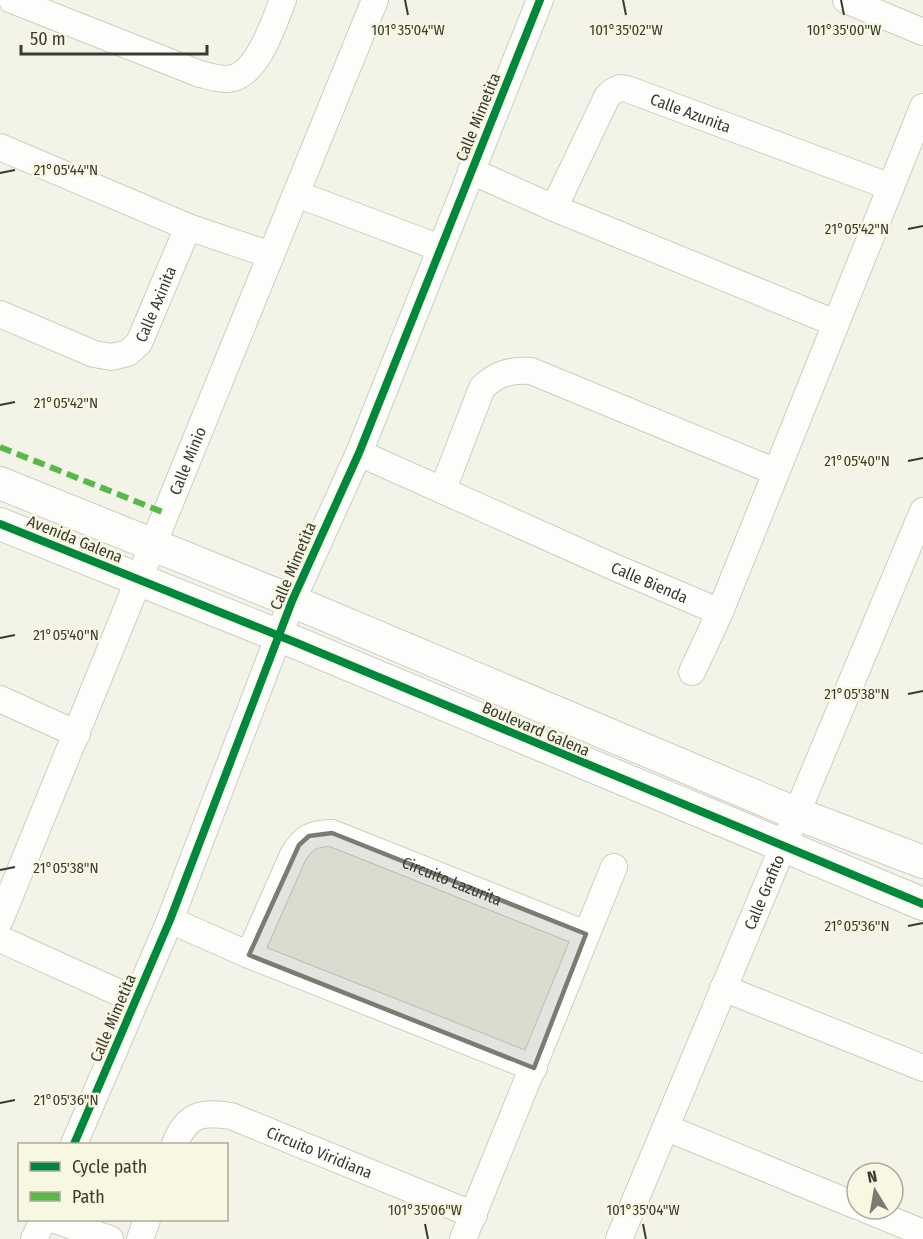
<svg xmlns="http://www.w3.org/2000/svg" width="923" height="1239" font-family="'Fira Sans Condensed',sans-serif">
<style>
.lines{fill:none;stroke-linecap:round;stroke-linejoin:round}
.minor-casing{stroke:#cdcdc4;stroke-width:28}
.tertiary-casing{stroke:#cdcdc4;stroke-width:34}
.minor{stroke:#fdfdfb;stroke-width:26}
.tertiary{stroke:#fdfdfb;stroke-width:32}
.quiet{stroke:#58b947;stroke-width:6;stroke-dasharray:12 6;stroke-linecap:butt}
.cycleway-casing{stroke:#f8f8e2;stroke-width:11}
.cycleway{stroke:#00873e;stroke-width:8}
.marked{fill:#7b7b71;fill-opacity:0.2;stroke:#7b7b71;stroke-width:4.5;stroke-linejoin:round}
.ticks{fill:none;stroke:#3a3a31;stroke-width:2}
.labels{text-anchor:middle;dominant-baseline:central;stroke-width:5;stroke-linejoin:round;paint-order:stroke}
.street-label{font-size:16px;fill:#3a3a31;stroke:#f8f8e2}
.ticks-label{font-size:15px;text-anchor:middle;fill:#3a3a31;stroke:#f8f8e2;stroke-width:5;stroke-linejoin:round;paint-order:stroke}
</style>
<rect width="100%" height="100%" fill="#f3f3e7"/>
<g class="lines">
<defs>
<g id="minor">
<path d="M12,0L200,74C210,76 223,81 233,78C259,71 274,22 283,0"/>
<polyline points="846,0 923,32"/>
<polyline points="0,147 188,227 271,255"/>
<polyline points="471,171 554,208 835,323"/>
<polyline points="297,194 440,248"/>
<path id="s1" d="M554,208L607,97L612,92L620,88L627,89L891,187"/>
<path id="s2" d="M0,314L94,354L112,357L128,353L139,343L188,227"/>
<path id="s3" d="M359,453L614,567L720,612"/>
<path d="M443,489L482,388C497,373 510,370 531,371L776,472"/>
<polyline points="692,672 720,612 923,107"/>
<polyline points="0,699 77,734"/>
<path id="s4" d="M0,920L375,0"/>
<polyline points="170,920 249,955 534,1068"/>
<polyline points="0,939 135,1000"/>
<path id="s5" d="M249,955L293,855C303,838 312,833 332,833L586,934"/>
<polyline points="723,988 923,1068"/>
<polyline points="667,1128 857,1206"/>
<polyline points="74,1144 170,920 292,601 359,453 540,0"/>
<path id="s6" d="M175,1144C186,1115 201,1111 231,1116L474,1215"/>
<polyline points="865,1209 923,1233"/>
<polyline points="55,1220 110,1239"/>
<polyline points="34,1239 43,1220"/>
<polyline points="140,1239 147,1220"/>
<polyline points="463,1239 614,867"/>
<path id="s7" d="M619,1239L923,511"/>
</g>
<g id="tertiary">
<polyline points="0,483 292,601 795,813 923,862"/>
<polyline points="0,524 297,643 923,904"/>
</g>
</defs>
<use href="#minor" class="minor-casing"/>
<use href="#tertiary" class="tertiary-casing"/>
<use href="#minor" class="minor"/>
<use href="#tertiary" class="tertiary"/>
<polyline class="quiet" points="0,447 165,513"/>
<defs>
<g id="cycleway">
<polyline points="0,524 297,643 923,904"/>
<polyline points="74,1144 170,920 292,601 359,453 540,0"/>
</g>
</defs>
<use href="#cycleway" class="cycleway-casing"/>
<use href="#cycleway" class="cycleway"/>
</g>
<path class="marked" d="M332,833L586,934L534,1068L249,955L299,845L309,836Z"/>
<path class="ticks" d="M405,0L408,15M623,0L626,15M841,0L844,15M0,173L15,170M908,229L923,226M0,405L15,402M908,461L923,458M0,638L15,635M908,694L923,691M0,870L15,867M908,926L923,923M0,1103L15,1100M425,1224L428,1239M643,1224L646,1239"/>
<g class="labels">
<g class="street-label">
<text stroke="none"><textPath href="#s1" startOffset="214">Calle Azunita</textPath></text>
<text transform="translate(478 117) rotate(-68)">Calle Mimetita</text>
<text stroke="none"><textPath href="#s2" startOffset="194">Calle Axinita</textPath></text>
<text stroke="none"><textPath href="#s4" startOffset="496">Calle Minio</textPath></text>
<text transform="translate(75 539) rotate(22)">Avenida Galena</text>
<text transform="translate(293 566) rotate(-67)">Calle Mimetita</text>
<text stroke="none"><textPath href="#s3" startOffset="318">Calle Bienda</textPath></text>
<text transform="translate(536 729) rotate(23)">Boulevard Galena</text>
<text stroke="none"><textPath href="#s5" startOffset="286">Circuito Lazurita</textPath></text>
<text stroke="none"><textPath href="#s7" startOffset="376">Calle Grafito</textPath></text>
<text transform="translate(113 1018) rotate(-67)">Calle Mimetita</text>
<text stroke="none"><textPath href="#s6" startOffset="166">Circuito Viridiana</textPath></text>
</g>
</g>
<g class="ticks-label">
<text x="844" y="35">101°35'00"W</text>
<text x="408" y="35">101°35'04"W</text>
<text x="626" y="35">101°35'02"W</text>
<text x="66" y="175">21°05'44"N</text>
<text x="857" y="234">21°05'42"N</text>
<text x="66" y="408">21°05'42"N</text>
<text x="857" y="466">21°05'40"N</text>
<text x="66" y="640">21°05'40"N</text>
<text x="857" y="699">21°05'38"N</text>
<text x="66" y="873">21°05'38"N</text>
<text x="857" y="931">21°05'36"N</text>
<text x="66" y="1105">21°05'36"N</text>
<text x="425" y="1215">101°35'06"W</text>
<text x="643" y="1215">101°35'04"W</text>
</g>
<rect x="18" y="1143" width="210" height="78" fill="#f8f8e2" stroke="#acac9b" stroke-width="1.5"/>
<rect x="30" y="1162" width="30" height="9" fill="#00873e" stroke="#acac9b" stroke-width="1.5"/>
<text x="72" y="1173" font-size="18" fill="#3a3a31">Cycle path</text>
<rect x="30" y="1192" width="30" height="9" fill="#58b947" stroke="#acac9b" stroke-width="1.5"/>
<text x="72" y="1203" font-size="18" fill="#3a3a31">Path</text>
<g transform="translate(875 1191) rotate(349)"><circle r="28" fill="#f8f8e2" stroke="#acac9b" stroke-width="1.5"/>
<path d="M0-4.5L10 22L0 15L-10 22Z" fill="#7b7b71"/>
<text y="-9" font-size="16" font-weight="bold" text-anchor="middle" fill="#3a3a31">N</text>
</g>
<path d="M21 45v9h186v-9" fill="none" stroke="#3a3a31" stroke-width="3"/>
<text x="30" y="45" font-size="18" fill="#3a3a31" stroke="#f8f8e2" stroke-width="4.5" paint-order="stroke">50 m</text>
</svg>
